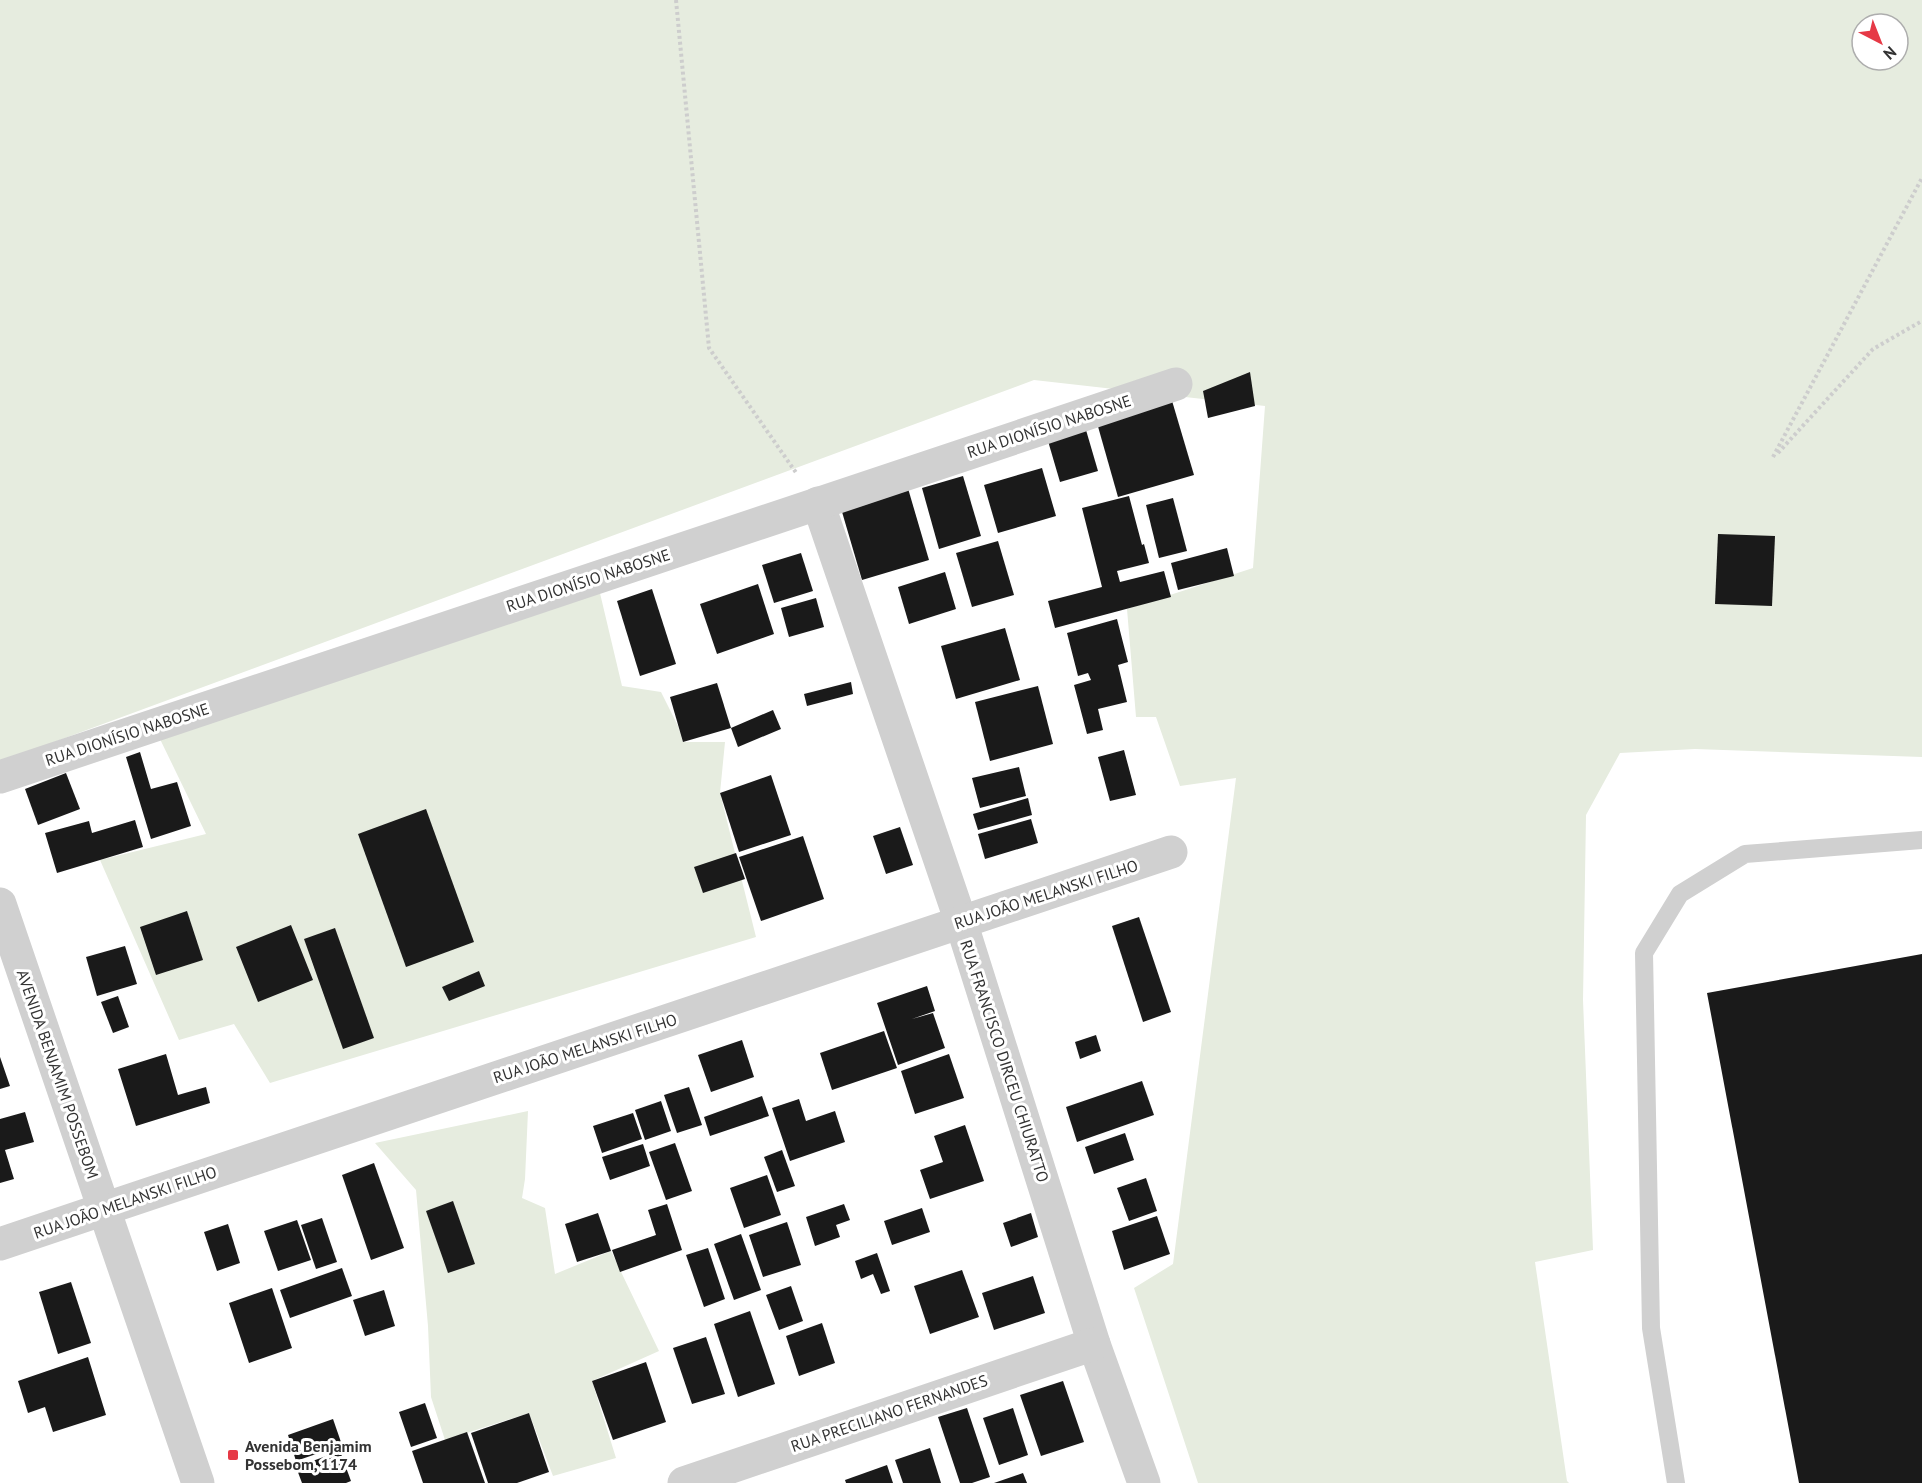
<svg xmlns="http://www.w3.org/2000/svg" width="1922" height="1483" font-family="'PT Sans',sans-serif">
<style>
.green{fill:#e6ecdf;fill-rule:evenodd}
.building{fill:#1a1a1a}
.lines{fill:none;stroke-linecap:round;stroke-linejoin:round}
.path{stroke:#cdcdcd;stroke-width:4;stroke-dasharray:3 3;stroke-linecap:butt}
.service{stroke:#d0d0d0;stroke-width:18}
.minor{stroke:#d0d0d0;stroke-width:33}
.tertiary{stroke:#d0d0d0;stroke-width:33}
.poi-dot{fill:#e63946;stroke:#fff;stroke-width:2}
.labels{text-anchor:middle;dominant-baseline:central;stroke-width:6;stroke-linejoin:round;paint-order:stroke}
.street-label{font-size:16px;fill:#333;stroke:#fff}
.poi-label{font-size:16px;font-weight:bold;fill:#333;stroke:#fff;text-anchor:start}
</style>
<rect width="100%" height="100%" fill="#fff"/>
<g class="green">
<path d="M0,0H1922V757L1695,749L1620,753L1586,815L1583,1000L1593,1250L1535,1262L1567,1481L1569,1483H1198L1134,1288L1173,1264L1236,778L1180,786L1156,717H1136L1127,609L1253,568L1265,406L1034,380L0,762ZM1862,24H1898V60H1862Z"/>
<polygon points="599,589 622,686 661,692 678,726 683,742 725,742 720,793 756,937 270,1083 234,1024 179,1040 100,860 206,834 159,737"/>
<polygon points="528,1111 525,1179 522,1198 545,1208 555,1274 611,1251 659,1351 592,1381 616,1458 553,1476 529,1413 445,1440 431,1397 428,1326 416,1190 375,1143"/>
</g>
<g class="building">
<polygon points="1250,372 1255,406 1208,418 1203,391"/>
<polygon points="1170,394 1194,475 1118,497 1095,416"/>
<polygon points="1086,430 1098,471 1060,482 1048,441"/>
<polygon points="1042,468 1056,516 998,533 984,485"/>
<polygon points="963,476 981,536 939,549 922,488"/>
<polygon points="907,485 929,560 862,580 840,505"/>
<polygon points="1129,496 1142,545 1144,544 1149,563 1117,571 1120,582 1164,571 1171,597 1055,628 1048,601 1102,587 1082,508"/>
<polygon points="1173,498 1187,551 1159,558 1146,505"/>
<polygon points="1718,534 1775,536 1772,606 1715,604"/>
<polygon points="998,541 1014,595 972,607 956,553"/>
<polygon points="1227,548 1234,576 1178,590 1171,563"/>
<polygon points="801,553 813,591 774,603 762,565"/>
<polygon points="945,572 956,609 909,624 898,587"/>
<polygon points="758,584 774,634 717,654 700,604"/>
<polygon points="652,589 676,664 640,676 617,601"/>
<polygon points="816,598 824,627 789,637 781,608"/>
<polygon points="1117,619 1128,662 1118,665 1127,702 1098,709 1103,730 1087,734 1074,685 1091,680 1088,673 1078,676 1067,633"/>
<polygon points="1005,628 1020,680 956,699 941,646"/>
<polygon points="851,682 853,694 807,706 804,694"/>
<polygon points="717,683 731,728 683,742 670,697"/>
<polygon points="1038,686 1053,744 990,761 975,702"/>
<polygon points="773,710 781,729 738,747 731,728"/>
<polygon points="1124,750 1136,795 1110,801 1098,757"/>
<polygon points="140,752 151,789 177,782 191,826 151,839 126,757"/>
<polygon points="1019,767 1026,796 980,808 972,778"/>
<polygon points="66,773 80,809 38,825 25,789"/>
<polygon points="771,775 791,835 739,852 720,793"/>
<polygon points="1028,798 1032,815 978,830 973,814"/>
<polygon points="426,809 474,942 406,967 358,834"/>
<polygon points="1031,819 1038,843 985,859 978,834"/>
<polygon points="135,820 143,847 57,873 45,833 89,821 92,833"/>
<polygon points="900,827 913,865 886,874 873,836"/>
<polygon points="803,836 824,899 761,921 739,857"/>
<polygon points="736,853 745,879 703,893 694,867"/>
<polygon points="187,911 203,960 156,975 140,927"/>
<polygon points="1139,917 1171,1012 1143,1022 1112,926"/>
<polygon points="291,925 313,980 258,1002 236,947"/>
<polygon points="335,928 374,1038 343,1049 304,939"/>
<polygon points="125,946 137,984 97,996 86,957"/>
<polygon points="1922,954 1922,1483 1799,1483 1707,993"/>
<polygon points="479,971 485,986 449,1001 442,987"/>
<polygon points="927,986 935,1011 912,1019 933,1013 945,1048 898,1065 877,1003"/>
<polygon points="118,996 129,1027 113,1033 101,1002"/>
<polygon points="884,1031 897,1068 832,1090 820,1053"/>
<polygon points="1096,1035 1101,1051 1080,1059 1075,1042"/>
<polygon points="742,1040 754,1077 711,1092 698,1055"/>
<polygon points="166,1054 178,1095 206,1087 210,1103 136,1126 118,1069"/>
<polygon points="949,1054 964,1098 915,1114 901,1071"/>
<polygon points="0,1057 10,1086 0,1089"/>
<polygon points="1142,1081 1154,1115 1077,1142 1066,1107"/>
<polygon points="689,1087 702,1125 677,1133 664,1095"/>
<polygon points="762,1096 769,1116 710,1136 704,1117"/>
<polygon points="799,1099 806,1121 835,1111 845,1142 790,1161 772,1108"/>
<polygon points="661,1101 671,1131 645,1140 635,1110"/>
<polygon points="25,1112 34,1142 5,1150 14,1179 0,1183 0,1119"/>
<polygon points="633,1113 642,1139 602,1153 593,1126"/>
<polygon points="965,1125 984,1181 930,1199 920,1170 943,1162 934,1136"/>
<polygon points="1125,1133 1134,1160 1094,1174 1085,1147"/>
<polygon points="675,1143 692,1191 666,1200 649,1152"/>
<polygon points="643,1144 650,1166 610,1180 602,1157"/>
<polygon points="782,1150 795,1186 777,1192 764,1157"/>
<polygon points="374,1163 404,1248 371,1260 342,1175"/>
<polygon points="767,1175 781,1215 744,1228 730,1188"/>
<polygon points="1146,1178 1157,1211 1129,1221 1117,1188"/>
<polygon points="453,1201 475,1264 448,1273 426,1211"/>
<polygon points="667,1204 682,1250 620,1272 612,1250 656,1235 648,1210"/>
<polygon points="844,1204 850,1220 836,1225 840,1237 815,1246 806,1217"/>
<polygon points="922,1208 930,1232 892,1245 884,1221"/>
<polygon points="598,1213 611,1251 577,1262 565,1224"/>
<polygon points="1031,1213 1038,1237 1011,1247 1003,1223"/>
<polygon points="1157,1216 1170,1254 1124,1270 1112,1231"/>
<polygon points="322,1218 337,1262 316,1269 301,1225"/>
<polygon points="297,1220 311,1260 278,1271 264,1231"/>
<polygon points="787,1222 801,1265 763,1277 749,1235"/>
<polygon points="228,1224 240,1263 217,1271 204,1232"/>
<polygon points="741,1234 761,1290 734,1300 714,1244"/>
<polygon points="708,1248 725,1299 704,1307 686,1255"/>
<polygon points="877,1253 890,1291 881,1294 873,1274 861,1279 855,1261"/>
<polygon points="342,1268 352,1296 290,1318 280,1290"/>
<polygon points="962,1270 979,1317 930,1334 914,1286"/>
<polygon points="1033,1276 1045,1313 994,1330 982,1293"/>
<polygon points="71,1282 91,1343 58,1354 39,1292"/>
<polygon points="791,1286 803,1321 779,1330 766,1295"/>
<polygon points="272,1288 292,1348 249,1363 229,1303"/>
<polygon points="384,1290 395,1326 365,1336 353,1300"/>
<polygon points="750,1311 775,1384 738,1397 714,1324"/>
<polygon points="822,1323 835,1363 799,1376 786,1336"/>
<polygon points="706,1337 725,1394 692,1404 673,1348"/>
<polygon points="88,1357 106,1415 53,1432 45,1407 28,1413 18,1381"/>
<polygon points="646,1362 666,1422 613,1440 592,1381"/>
<polygon points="1063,1381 1084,1442 1041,1456 1020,1395"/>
<polygon points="425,1403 437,1438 411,1447 399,1412"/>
<polygon points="967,1408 990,1477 972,1483 960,1483 938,1417"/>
<polygon points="1013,1408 1028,1455 999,1465 983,1418"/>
<polygon points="529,1413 549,1472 517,1483 488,1483 471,1433"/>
<polygon points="333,1419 342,1445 296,1461 288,1435"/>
<polygon points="467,1432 485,1483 423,1483 412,1451"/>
<polygon points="930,1448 941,1483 903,1483 895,1460"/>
<polygon points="340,1451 351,1481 346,1483 302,1483 296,1467"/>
<polygon points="887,1465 893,1483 846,1483 845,1480"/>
<polygon points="1023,1473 1027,1483 994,1483"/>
</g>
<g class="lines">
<g class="path">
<polyline points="676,0 709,348 797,474"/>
<polyline points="1778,453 1873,349 1922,321"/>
<polyline points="1773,457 1922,178"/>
</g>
<polyline class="service" points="1676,1483 1651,1328 1644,953 1680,894 1745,854 1922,840"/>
<g class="minor">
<polyline points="818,503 961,922 1094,1344 1144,1483"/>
<polyline points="0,777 1176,384"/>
<polyline points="0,904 104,1209 1171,852"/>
<polyline points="684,1483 1094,1344"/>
</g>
<polyline class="tertiary" points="0,1244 104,1209 198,1483"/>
</g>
<rect class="poi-dot" x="227" y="1449" width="12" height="12" rx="3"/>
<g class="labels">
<g class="street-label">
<text transform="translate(1049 426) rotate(-18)">RUA DIONÍSIO NABOSNE</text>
<text transform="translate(588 580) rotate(-18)">RUA DIONÍSIO NABOSNE</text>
<text transform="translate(127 734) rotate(-18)">RUA DIONÍSIO NABOSNE</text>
<text transform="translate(1046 894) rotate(-18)">RUA JOÃO MELANSKI FILHO</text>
<text transform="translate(585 1048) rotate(-18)">RUA JOÃO MELANSKI FILHO</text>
<text transform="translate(1005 1061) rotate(72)">RUA FRANCISCO DIRCEU CHIURATTO</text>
<text transform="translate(58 1074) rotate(71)">AVENIDA BENJAMIM POSSEBOM</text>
<text transform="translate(125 1202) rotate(-19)">RUA JOÃO MELANSKI FILHO</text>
<text transform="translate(889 1413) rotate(-19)">RUA PRECILIANO FERNANDES</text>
</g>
<g class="poi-label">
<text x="245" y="1446">Avenida Benjamim<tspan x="245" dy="18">Possebom, 1174</tspan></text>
</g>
</g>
<g transform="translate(1880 42) rotate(138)"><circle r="28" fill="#ffffff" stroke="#adadad" stroke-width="1.5"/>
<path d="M0-4.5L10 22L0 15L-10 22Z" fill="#e63946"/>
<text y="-9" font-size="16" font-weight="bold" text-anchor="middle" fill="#333333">N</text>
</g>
</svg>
